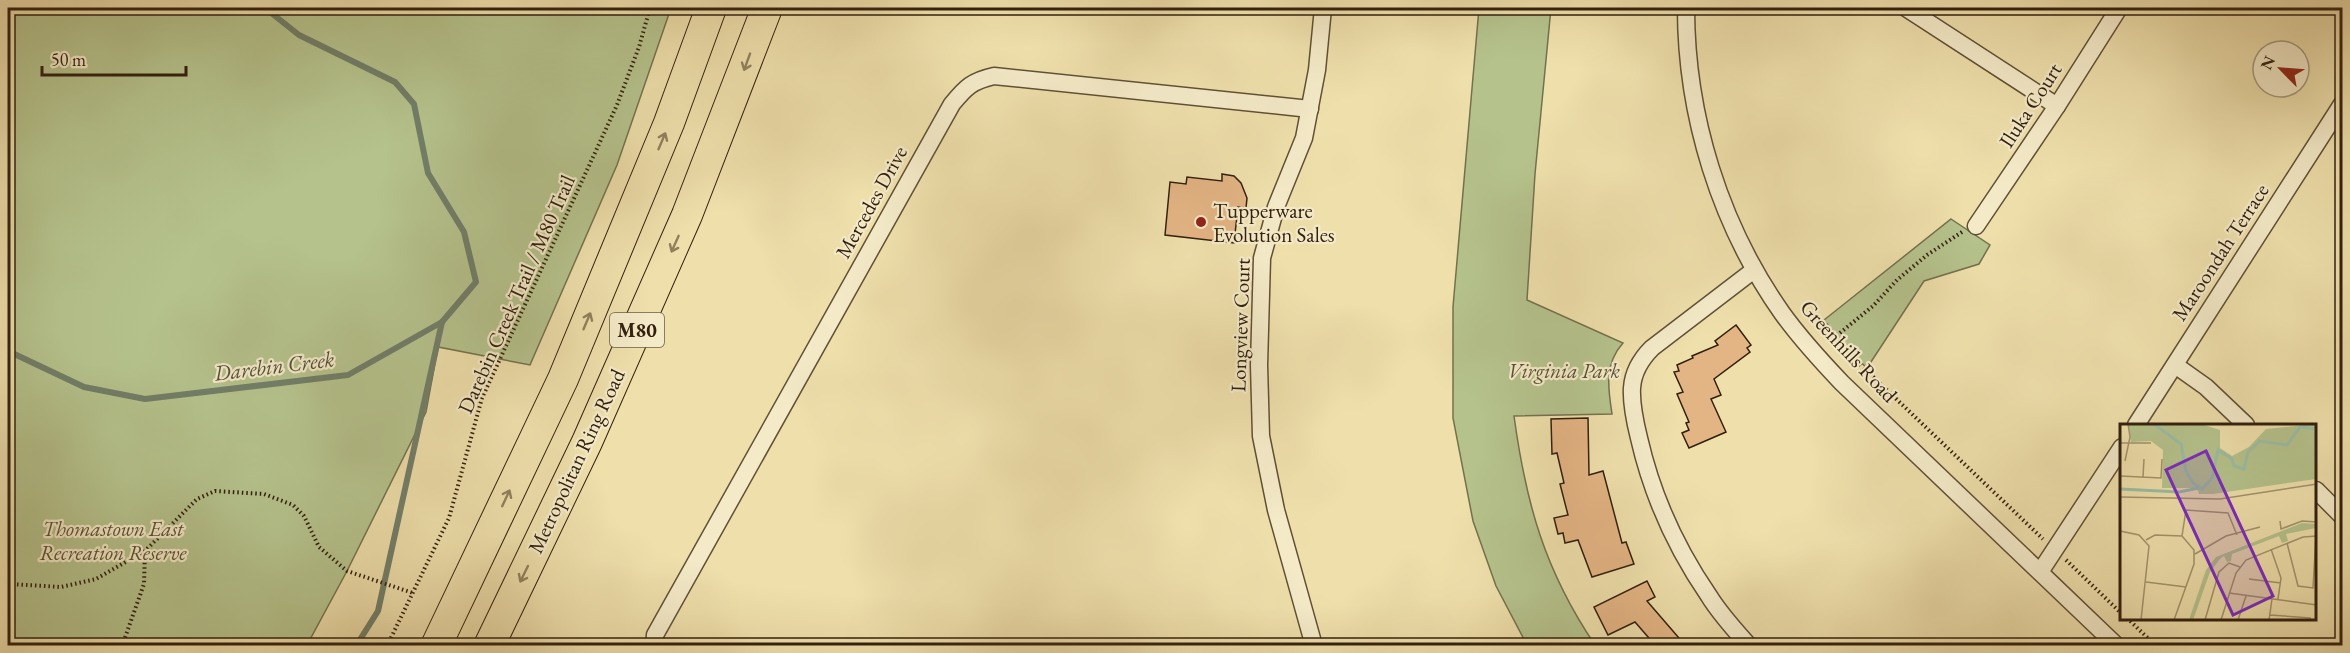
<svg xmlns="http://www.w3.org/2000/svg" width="2350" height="653" font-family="'EB Garamond',serif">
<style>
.green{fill:#b5c28c;stroke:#74714e;stroke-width:1.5}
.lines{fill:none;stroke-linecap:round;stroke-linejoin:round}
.stream{stroke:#717e68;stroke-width:6}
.building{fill:#e3b484;stroke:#32200f;stroke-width:1.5}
.minor-casing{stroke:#615036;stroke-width:19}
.motorway-casing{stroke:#32200f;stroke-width:32}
.path{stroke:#32200f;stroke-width:4;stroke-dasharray:1.5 3;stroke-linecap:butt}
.minor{stroke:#f4eac8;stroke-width:16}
.motorway{stroke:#eedfab;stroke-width:30}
.oneway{stroke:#90805d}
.poi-dot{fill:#8f2418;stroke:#f4eac8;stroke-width:2}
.labels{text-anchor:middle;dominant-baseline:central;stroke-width:4.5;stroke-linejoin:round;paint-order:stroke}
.shield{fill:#f4eac8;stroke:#6c5d46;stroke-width:1.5}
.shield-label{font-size:20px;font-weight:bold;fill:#32200f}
.street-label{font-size:21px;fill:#32200f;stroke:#f4eac8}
.poi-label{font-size:21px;fill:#32200f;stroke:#f4eac8;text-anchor:start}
.park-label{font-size:21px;font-style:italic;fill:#595134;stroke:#f4eac8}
.water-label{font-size:22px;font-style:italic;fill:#524f3c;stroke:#f4eac8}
.inset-river{fill:none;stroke:#9bbda4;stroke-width:3}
.inset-road{fill:none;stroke:#a3936d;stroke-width:1.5}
.view{fill:#7b2cbf;fill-opacity:0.15;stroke:#7b2cbf;stroke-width:3}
.inset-edge{fill:none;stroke:#32200f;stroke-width:3}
</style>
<rect width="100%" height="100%" fill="#eedfab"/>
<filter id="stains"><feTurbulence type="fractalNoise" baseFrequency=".00333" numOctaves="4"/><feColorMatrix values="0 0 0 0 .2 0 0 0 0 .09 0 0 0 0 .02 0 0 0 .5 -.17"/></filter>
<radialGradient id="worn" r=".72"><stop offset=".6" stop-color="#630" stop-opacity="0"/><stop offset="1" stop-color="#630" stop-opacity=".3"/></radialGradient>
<g class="green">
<polygon points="8,8 671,8 617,165 530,365 438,347 426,412 347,571 307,645 8,645"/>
<path d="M1479,8H1551L1535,174L1527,300L1623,343C1604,364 1608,388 1612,414L1514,416C1526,504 1545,571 1595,645H1527L1496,586L1473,521L1453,418V307Z"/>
<polygon points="1951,219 1990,245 1979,264 1924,281 1867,368 1849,351 1824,320"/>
</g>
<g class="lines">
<g class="stream">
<polyline points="8,351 84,387 145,399 348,375 442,322 476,282 464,232 428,173 414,104 395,82 299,35 265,8"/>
<polyline points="356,646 378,611 442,322"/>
</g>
</g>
<g class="building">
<polygon points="1222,174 1234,176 1241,183 1247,198 1246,208 1238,207 1234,243 1165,235 1170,182 1186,184 1187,177 1222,181"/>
<polygon points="1736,325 1751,345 1747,348 1750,352 1714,379 1721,395 1711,399 1726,432 1689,448 1682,433 1689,430 1686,423 1689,422 1677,394 1683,392 1674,372 1679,371 1677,365 1693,358 1692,356 1718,345 1715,341"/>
<polygon points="1588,418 1589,475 1603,471 1622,543 1626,542 1634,564 1592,577 1578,540 1565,543 1563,533 1558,534 1554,518 1568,515 1560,484 1564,483 1557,453 1552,454 1551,419"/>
<polygon points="1647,581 1655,597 1647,601 1685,645 1655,645 1635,622 1608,635 1594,607"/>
</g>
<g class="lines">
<defs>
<g id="minor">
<path d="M1686,8C1686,116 1720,225 1782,313C1800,338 1821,361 1842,383L2117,646"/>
<polyline points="1906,8 2057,106"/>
<polyline points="1976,226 2057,106 2119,8"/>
<polyline points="2175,365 2206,387 2246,425"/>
<polyline points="2136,425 2342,104"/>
<polyline points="2316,490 2342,516"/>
<polyline points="2040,572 2122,447"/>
<path d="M654,646L655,635L952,104C966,87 972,81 994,76L1310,109"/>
<polyline points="1314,646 1276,510 1261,436 1259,365 1262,258 1276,207 1304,138 1317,70 1323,8"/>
<path d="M1749,646C1735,630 1720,614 1709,596C1676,548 1652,495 1639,438C1635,422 1631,405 1632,388C1633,372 1641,359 1652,348L1754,270"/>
</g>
<g id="motorway">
<polyline points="436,646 563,379 669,123 711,8"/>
<polyline points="489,646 587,442 687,215 767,8"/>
</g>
</defs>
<use href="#minor" class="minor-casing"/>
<use href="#motorway" class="motorway-casing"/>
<g class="path">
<polyline points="1962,232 1927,255 1897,280 1873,306 1835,337 1847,352 2043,539"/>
<polyline points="2066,560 2122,614"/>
<polyline points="8,584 61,587 96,579 145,551 197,499 215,491 264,494 293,505 304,516 319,547 347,571 413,593"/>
<polyline points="2127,618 2156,646"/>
<polyline points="122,646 144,584 145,551"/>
<polyline points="387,646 449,518 482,398 617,105 639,47 650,8"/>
</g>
<use href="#minor" class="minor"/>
<use href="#motorway" class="motorway"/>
</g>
<defs><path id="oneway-shaft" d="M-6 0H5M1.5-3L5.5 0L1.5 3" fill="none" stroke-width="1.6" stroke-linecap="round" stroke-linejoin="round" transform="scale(1.5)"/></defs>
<g class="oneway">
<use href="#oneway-shaft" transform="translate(747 62) rotate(110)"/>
<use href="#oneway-shaft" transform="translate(662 141) rotate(-67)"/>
<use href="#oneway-shaft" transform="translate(675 244) rotate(114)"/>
<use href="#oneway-shaft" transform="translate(587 321) rotate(-67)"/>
<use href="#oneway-shaft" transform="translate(506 498) rotate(-65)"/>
<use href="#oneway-shaft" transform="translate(524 574) rotate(116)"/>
</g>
<circle class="poi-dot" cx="1201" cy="222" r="6"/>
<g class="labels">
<rect class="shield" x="610" y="313" width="54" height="34" rx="4.5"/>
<g class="shield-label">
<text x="637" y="330">M80</text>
</g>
<g class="street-label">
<text transform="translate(2030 105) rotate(-57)">Iluka Court</text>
<text transform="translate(871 202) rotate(-61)">Mercedes Drive</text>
<text transform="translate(2220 252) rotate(-57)">Maroondah Terrace</text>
<text transform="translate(516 294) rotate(-66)">Darebin Creek Trail / M80 Trail</text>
<text transform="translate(1240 325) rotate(-88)">Longview Court</text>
<text transform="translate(1849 351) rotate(47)">Greenhills Road</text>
<text transform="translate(576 461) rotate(-65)">Metropolitan Ring Road</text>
</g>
<g class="poi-label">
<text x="1213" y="210">Tupperware<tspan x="1213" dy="24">Evolution Sales</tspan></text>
</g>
<g class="park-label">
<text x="1564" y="370">Virginia Park</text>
<text x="113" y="528">Thomastown East<tspan x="113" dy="24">Recreation Reserve</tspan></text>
</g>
<g class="water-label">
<text transform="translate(274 366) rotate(-7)">Darebin Creek</text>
</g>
</g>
<g transform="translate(2120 424)">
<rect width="196" height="196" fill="#eedfab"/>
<path d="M8,0H81L100,6V24L112,32L129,23L146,5L196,0V55L93,70H79L77,64H42L43,26L31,17L11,18ZM182,99L196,100V104L166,110L168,117L162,119L159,112L112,130L111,137L107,138L104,132L100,135L90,148L73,196H69L86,146L96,133Z" fill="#b5c28c"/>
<path class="inset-river" d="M34,0L61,20L66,47L73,59L82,65L92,54L98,26L112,35L114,42L124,45L128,28L140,17L167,21L180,3L197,5M0,65L59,68L79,64"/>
<path class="inset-road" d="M0,19H31M5,37L10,13L8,0M0,52L41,54L42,35M23,53L24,35M0,73L100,75L197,60M160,97L161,105L182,97L197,98M0,107L19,111L29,122L21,196M62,112L66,86L108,89L117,111M26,116L35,111L62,112L74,126V140L54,196M167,119L178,162L193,164L196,112M151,125L161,154L158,175M75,130L106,112L140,103M129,155L161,159M26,158L66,163M109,169L197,181M150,191L191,194M85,196L99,148L109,139L120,143M101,196L116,149L126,136L183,113L197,112M118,196L126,172M149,196L152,175"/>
<path class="view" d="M86,27L153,172L113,191L46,46Z"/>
<rect width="196" height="196" class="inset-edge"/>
</g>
<rect width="2350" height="653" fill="none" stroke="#eedfab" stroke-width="30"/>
<rect x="9" y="9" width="2332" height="635" fill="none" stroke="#32200f" stroke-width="3"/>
<rect x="15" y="15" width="2320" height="623" fill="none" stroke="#32200f" stroke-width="1.5"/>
<g transform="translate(2281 69) rotate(295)"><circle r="28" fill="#f4eac8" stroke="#a6997e" stroke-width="1.5"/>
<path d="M0-4.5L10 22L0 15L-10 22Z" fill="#8f2418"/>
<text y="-9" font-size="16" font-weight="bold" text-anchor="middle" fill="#32200f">N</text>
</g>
<path d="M42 66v9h144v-9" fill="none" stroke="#32200f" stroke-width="3"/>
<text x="51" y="66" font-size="18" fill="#32200f" stroke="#f4eac8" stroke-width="4.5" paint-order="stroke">50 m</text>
<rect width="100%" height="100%" filter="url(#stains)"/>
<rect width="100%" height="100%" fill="url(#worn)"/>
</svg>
